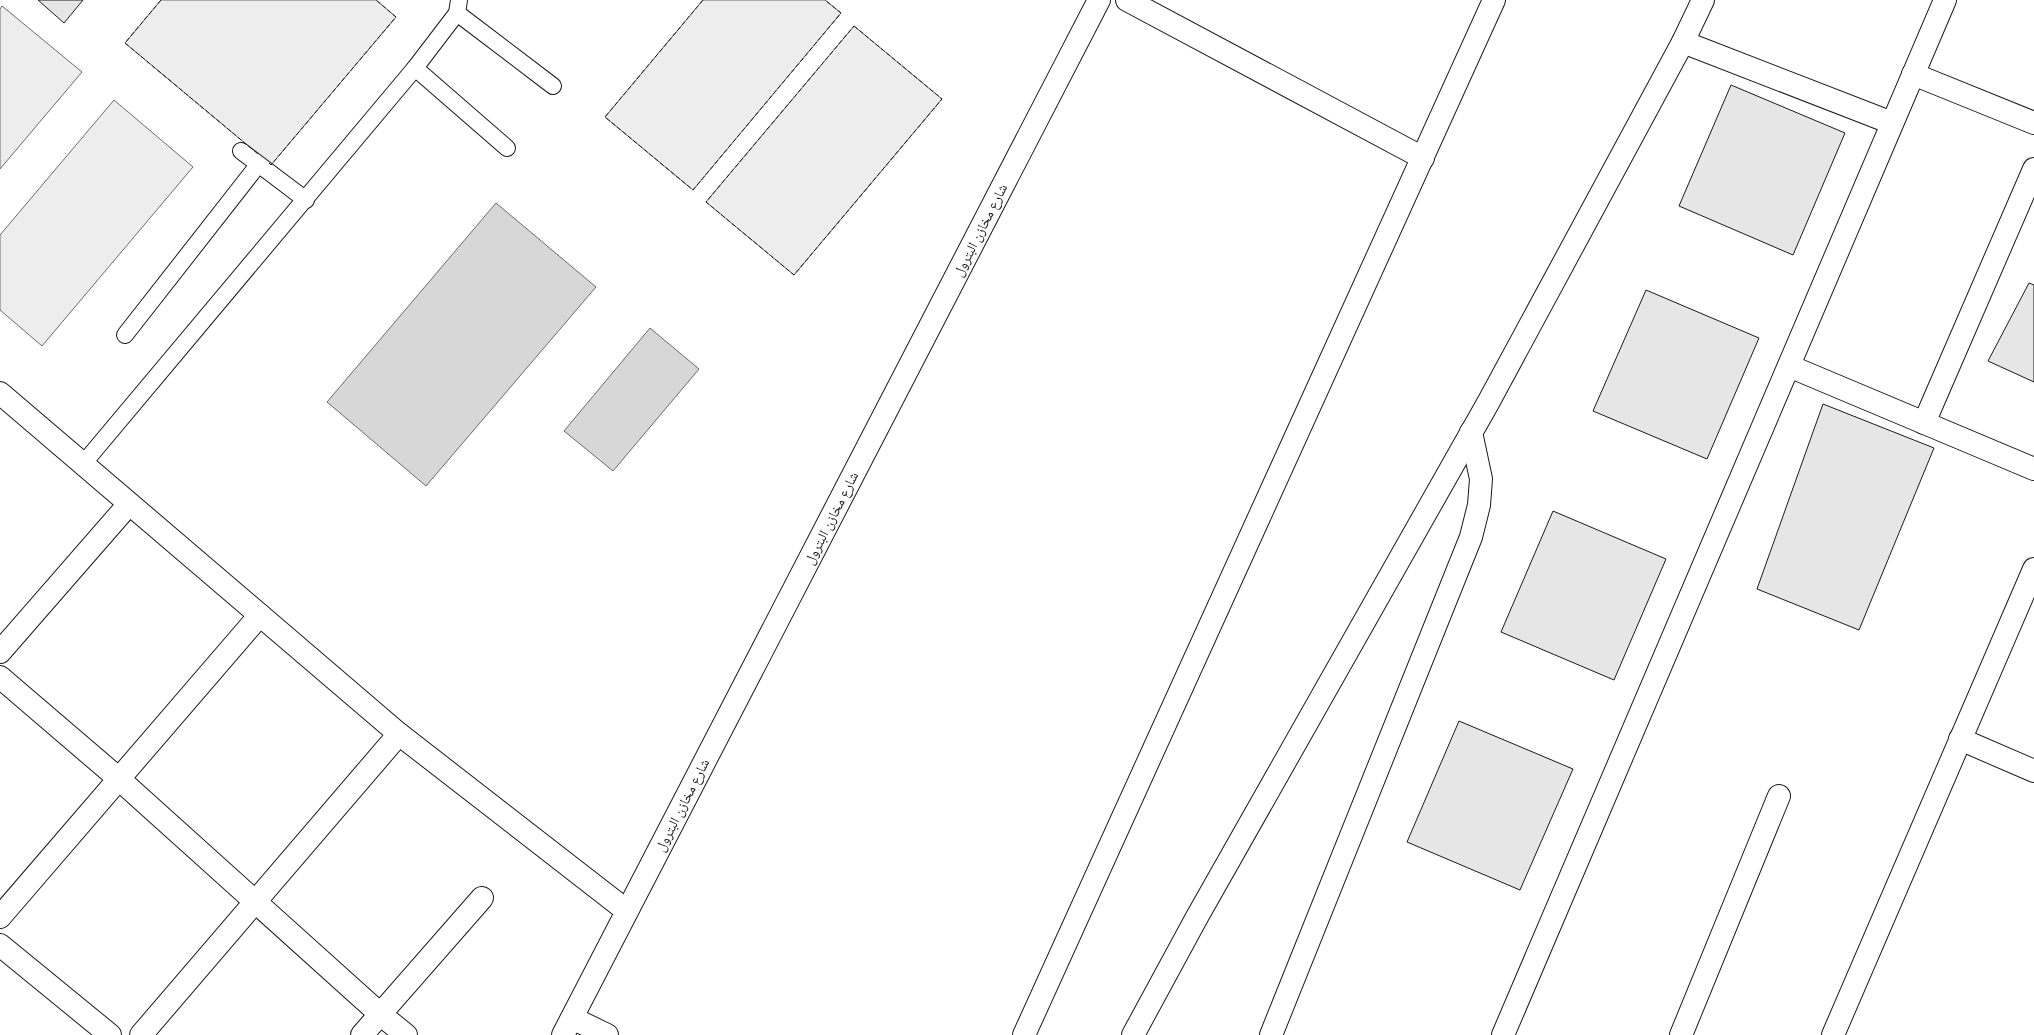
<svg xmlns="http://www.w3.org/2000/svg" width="2034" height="1035" font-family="'IBM Plex Serif','Noto Naskh Arabic',serif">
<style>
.built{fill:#ededed;stroke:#6a6a6a}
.water{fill:#d7d7d7;stroke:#6a6a6a}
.building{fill:#e6e6e6;stroke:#1a1a1a}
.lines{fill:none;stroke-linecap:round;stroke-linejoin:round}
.service-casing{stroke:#1a1a1a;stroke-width:18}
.minor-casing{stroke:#1a1a1a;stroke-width:24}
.tertiary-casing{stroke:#1a1a1a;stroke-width:24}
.service{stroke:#fff;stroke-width:16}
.minor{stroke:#fff;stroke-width:22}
.tertiary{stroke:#fff;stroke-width:22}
.fence{stroke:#1a1a1a;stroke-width:1;stroke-dasharray:5 2;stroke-linecap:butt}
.labels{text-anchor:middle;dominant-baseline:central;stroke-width:3;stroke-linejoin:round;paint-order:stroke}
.street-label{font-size:14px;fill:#1a1a1a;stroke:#fff}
</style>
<rect width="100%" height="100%" fill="#fff"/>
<g class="built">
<polygon points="161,0 376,0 396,17 271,165 125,43"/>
<polygon points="703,0 825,0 841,13 693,190 605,117"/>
<polygon points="2,6 82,72 0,169 0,9"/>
<polygon points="854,26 942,99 794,275 706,202"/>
<polygon points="114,100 193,167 42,346 0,310 0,235"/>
</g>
<g class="water">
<polygon points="496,203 596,287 426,486 327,402"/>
<polygon points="650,328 699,369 613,471 564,431"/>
</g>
<g class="building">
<polygon points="38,0 83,0 64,23"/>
<polygon points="1731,85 1845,133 1793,255 1679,206"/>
<polygon points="2029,283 2034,285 2034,382 1988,361"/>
<polygon points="1646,290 1759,338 1707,459 1593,411"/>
<polygon points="1823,404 1934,448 1859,630 1757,589"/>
<polygon points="1553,511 1666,559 1614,680 1501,632"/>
<polygon points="1459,721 1573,769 1520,890 1407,842"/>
</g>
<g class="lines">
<defs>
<g id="service">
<polyline points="457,13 553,86"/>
<polyline points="415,68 507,148"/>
<polyline points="241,151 306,200"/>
<polyline points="125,335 258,165"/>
<polyline points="83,464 415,68 457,13 459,0"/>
</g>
<g id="minor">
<polyline points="1683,42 1892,123"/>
<polyline points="1913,74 2034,123"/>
<polyline points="1789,366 2034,469"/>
<polyline points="0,393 399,734 627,911"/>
<polyline points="1924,423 2034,169"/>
<polyline points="0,652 129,504"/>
<polyline points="0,677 119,779 380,1014 406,1035"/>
<polyline points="1960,739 2034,771"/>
<polyline points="0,917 260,615"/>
<polyline points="0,945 110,1035"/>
<polyline points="141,1035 399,734"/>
<polyline points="362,1035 482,898"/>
<polyline points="1133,1035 1197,917 1488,403 1683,42 1703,0"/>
<polyline points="1271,1035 1471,537 1479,505 1481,479 1471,432"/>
<polyline points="1503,1035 1945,0"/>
<polyline points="1681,1035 1779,796"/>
<polyline points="1833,1035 2034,569"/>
</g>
<g id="tertiary">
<polyline points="1127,0 1423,158"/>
<polyline points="572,1018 607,1035"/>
<polyline points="563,1035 1099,0"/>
<polyline points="1024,1035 1494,0"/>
</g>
</defs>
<use href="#service" class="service-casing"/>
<use href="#minor" class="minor-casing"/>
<use href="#tertiary" class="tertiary-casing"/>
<use href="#service" class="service"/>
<use href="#minor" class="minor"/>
<use href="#tertiary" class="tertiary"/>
<g class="fence">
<polyline points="161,0 125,43 258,154"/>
<polyline points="703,0 605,117 693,190 841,13 825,0"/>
<polygon points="854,26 942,99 794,275 706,202"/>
<polyline points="269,163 271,165 396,17 376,0"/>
</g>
</g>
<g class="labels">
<g class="street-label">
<text transform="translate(980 230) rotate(-63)">شارع مخازن البترول</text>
<text transform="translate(831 518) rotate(-63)">شارع مخازن البترول</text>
<text transform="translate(682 805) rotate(-63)">شارع مخازن البترول</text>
</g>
</g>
</svg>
